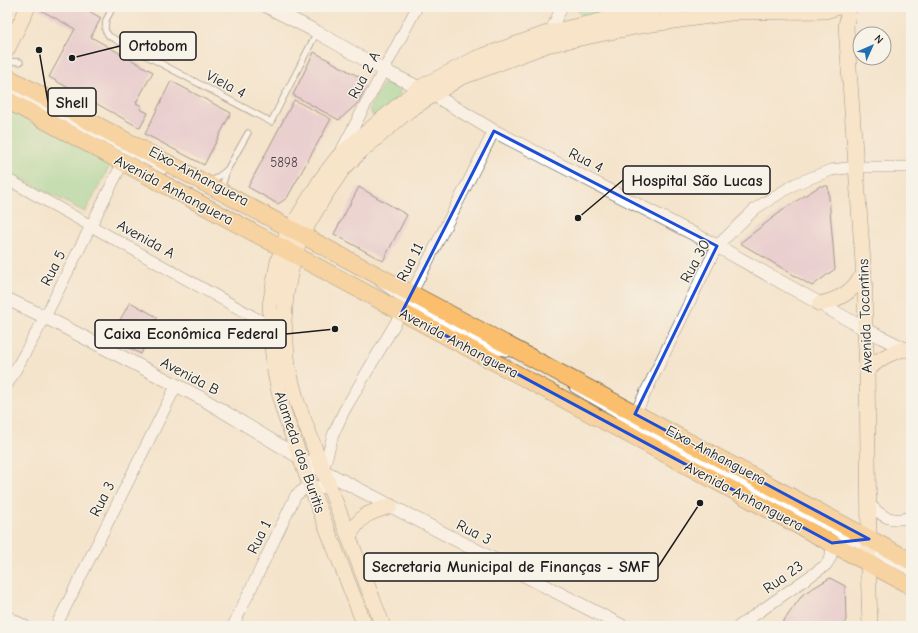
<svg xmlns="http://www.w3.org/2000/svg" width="918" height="633" font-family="'Comic Neue',sans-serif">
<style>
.green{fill:#8ed590;stroke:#557856}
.building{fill:#ddb5d3}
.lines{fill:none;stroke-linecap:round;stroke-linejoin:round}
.service-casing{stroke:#3c3a36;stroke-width:7}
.minor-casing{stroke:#3c3a36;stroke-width:12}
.tertiary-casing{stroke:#3c3a36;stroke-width:14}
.secondary-casing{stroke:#3c3a36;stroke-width:16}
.primary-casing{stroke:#3c3a36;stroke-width:18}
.service{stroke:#fff;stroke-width:5.5}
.minor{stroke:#fff;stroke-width:11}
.tertiary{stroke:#fff;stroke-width:13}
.secondary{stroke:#fde5c5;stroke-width:15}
.primary{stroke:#fabe6d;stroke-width:17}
.marked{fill:none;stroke:#1d4ed8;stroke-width:3;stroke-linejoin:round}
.labels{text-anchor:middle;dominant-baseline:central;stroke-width:3;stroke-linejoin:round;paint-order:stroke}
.number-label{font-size:13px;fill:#4c424a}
.street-label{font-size:15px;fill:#1c1c1c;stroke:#f7f3e8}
.leader{fill:none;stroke:#1c1c1c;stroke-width:1.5}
.callout-dot{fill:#1c1c1c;stroke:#f7f3e8;stroke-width:1.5}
.callout{fill:#f7f3e8;stroke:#1c1c1c;stroke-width:1.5}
.callout-label{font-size:16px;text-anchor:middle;font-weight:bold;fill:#1c1c1c}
</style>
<rect width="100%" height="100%" fill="#f7f3e8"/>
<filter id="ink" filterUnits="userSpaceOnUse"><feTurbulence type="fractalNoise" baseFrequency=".025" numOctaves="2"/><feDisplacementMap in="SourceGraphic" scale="8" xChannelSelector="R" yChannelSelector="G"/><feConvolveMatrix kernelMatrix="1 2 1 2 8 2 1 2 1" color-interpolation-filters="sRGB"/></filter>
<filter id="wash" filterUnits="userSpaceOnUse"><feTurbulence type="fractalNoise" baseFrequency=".012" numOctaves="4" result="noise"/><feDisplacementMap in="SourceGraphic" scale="16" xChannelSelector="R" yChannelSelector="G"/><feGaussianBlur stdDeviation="0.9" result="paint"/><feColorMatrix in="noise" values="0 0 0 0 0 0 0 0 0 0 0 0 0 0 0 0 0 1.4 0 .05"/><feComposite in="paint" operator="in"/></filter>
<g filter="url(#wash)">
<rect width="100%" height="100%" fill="#f4e4cc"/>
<g class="green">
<polygon points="577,7 641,7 587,20 578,12"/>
<polygon points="384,83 393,85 400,91 399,97 377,115 373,116 369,109"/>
<polygon points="7,103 113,160 85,212 7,171"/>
</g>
<g id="blocks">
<g class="building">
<polygon points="38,7 82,7 101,18 91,37 153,72 136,103 142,106 140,109 148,113 140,128 49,77 75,29 37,8"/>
<polygon points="314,52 361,78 364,90 358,103 339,120 293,95"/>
<polygon points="171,81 231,113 204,165 145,134"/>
<polygon points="294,100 331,119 287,198 278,204 248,187"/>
<polygon points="820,186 828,186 835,269 812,286 740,243 787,207"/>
<polygon points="359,187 407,215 383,261 334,234"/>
<polygon points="130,302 157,317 141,354 110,338"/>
<polygon points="830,578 845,586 846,620 843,626 780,626 803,594"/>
</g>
</g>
</g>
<g filter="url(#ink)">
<use href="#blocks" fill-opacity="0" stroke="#3c3a36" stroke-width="1"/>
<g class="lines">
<defs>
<g id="service">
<polyline points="113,7 106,20 105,30 109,36 271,122 317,32"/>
<polyline points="7,61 20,62"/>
<polyline points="7,88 164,171"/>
<polyline points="210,183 227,170"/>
<polyline points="221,190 227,170 248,133"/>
<polygon points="379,284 409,296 498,344 512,354 498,352 406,303"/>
<polyline points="573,389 647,432 911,573"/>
</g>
<g id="minor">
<polyline points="550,32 562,7"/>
<polyline points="341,151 417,7"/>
<polyline points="7,179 270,326"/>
<polyline points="7,385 45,317 123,162"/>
<polyline points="635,414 717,246 756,208 795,184 831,170 856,167 911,167"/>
<polyline points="323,471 333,435 344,411 402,312 494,131"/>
<path d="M868,502C881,517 891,523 911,517"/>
<polyline points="7,616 25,626"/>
<polyline points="56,626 176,386"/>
<polyline points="233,626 296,495 310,485 330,489"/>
<polyline points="739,626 826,565 831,557 832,543 869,539"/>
</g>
<g id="tertiary">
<polyline points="268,7 317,32 383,70 434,95 494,131 717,246 865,329 911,352"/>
<polyline points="7,299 45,317 203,399 312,465 622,626"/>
</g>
<g id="secondary">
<polyline points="849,7 846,27 865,291 865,329 867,371 869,539 868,562 870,626"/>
<polyline points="7,50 28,7"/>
<path d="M820,304C843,298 850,293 864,274"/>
<path d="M867,371C878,359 889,353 905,349"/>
<path d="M349,536C361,515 367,513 390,506"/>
<polyline points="365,626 310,485 283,410 275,373 271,337 270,305 278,261 286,236 322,178 338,157 356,141 419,88 477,58 550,32 659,8 675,7"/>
<polyline points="383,626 297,402 288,367 284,321 286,295 292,265 300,238 325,195 343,169 360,152 408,111 460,78 547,45 645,25 738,12 825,11 839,7"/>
</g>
<g id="primary">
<polyline points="7,77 911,561"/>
<polyline points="7,100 911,586"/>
</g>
</defs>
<use href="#service" class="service-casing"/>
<use href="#minor" class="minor-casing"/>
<use href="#tertiary" class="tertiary-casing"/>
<use href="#secondary" class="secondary-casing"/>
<use href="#primary" class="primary-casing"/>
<use href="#service" class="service"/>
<use href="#minor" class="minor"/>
<use href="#tertiary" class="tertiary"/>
<use href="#secondary" class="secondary"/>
<use href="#primary" class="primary"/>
</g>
</g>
<path d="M0 0H918V633H0ZM494,131L717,246L635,414L869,539L832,543L402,312Z" fill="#f4e4cc" fill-opacity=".55" fill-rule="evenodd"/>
<path class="marked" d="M494,131L717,246L635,414L869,539L832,543L402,312Z"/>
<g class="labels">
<g class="number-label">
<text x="284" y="162">5898</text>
</g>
<g class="street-label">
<text transform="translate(364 75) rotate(-62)">Rua 2 A</text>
<text transform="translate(226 84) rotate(28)">Viela 4</text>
<text transform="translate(586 160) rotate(27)">Rua 4</text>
<text transform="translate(199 176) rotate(28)">Eixo-Anhanguera</text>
<text transform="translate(174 190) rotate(28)">Avenida Anhanguera</text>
<text transform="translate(146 239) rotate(29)">Avenida A</text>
<text transform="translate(695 261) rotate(-62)">Rua 30</text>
<text transform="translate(410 262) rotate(-63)">Rua 11</text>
<text transform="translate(53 268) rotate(-63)">Rua 5</text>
<text transform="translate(865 316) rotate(-92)">Avenida Tocantins</text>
<text transform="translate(459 343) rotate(28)">Avenida Anhanguera</text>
<text transform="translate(190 376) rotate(28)">Avenida B</text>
<text transform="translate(300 452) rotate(71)">Alameda dos Buritis</text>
<text transform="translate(716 455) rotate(28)">Eixo-Anhanguera</text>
<text transform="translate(744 496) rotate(28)">Avenida Anhanguera</text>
<text transform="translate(102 499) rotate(-63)">Rua 3</text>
<text transform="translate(474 532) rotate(27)">Rua 3</text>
<text transform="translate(259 537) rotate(-64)">Rua 1</text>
<text transform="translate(783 577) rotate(-35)">Rua 23</text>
</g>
</g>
<path class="leader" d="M72 58L120 46M39 50L48 102M578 218L623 180M335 329L286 334M700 503L658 567"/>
<g class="callout-dot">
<circle cx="72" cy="58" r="4"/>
<circle cx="39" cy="50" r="4"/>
<circle cx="578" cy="218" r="4"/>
<circle cx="335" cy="329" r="4"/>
<circle cx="700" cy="503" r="4"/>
</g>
<g class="callout">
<rect x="120" y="32" width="76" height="28" rx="4"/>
<rect x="48" y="88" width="48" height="28" rx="4"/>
<rect x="623" y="166" width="147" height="28" rx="4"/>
<rect x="95" y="320" width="191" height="28" rx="4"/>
<rect x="364" y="553" width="294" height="28" rx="4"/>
</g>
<g class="callout-label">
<text x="158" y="51">Ortobom</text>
<text x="72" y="108">Shell</text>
<text x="697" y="186">Hospital São Lucas</text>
<text x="191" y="339">Caixa Econômica Federal</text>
<text x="511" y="572">Secretaria Municipal de Finanças - SMF</text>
</g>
<rect width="918" height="633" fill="none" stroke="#f7f3e8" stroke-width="24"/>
<g transform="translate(872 46) rotate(45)"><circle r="19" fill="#f7f3e8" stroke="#9f9d96"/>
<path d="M0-3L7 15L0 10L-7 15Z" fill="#1f6fb2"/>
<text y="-6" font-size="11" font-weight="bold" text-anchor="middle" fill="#1c1c1c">N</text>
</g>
</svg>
